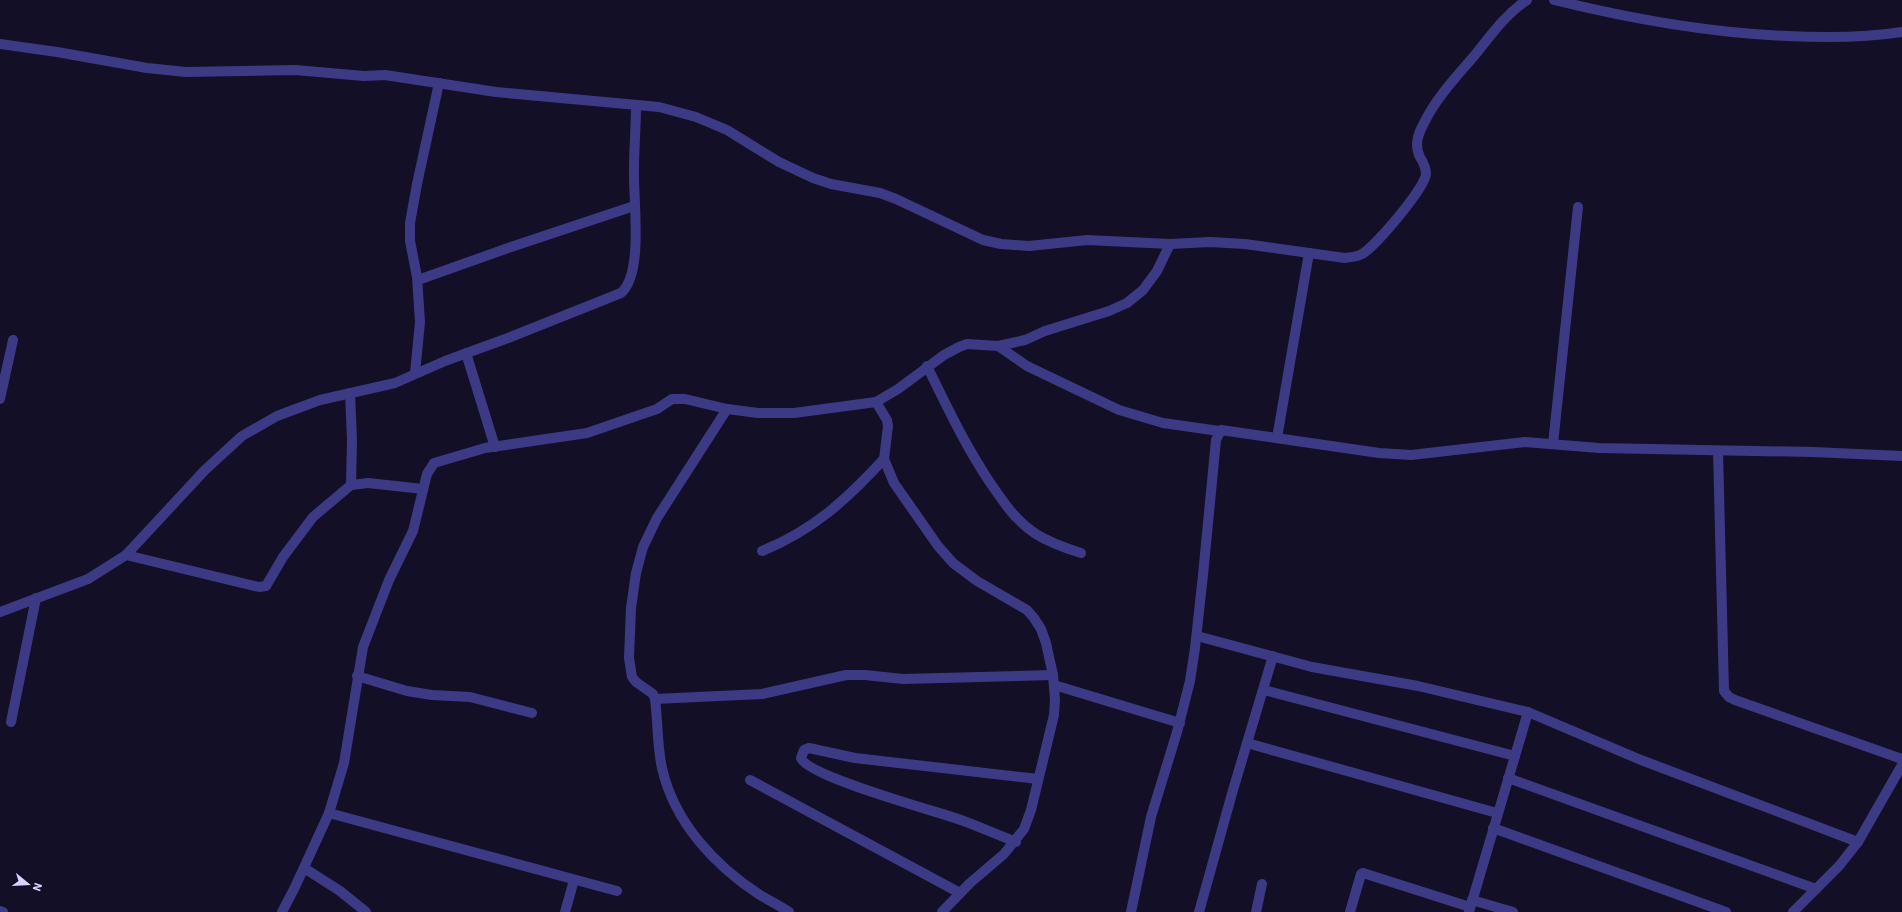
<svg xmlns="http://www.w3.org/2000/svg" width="1902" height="912" font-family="'IBM Plex Sans',sans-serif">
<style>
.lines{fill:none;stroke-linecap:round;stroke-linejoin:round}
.minor{stroke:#3d3a85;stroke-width:10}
</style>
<rect width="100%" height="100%" fill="#130f26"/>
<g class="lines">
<g class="minor">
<path d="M1554,0C1631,19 1708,33 1787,36C1826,38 1864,38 1902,32"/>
<path d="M0,44L57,52L147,68L186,72L295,70L364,76L385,75L496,92L659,107L696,117L727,130L779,162L813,178L831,184L880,193L896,199L983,240L1001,244L1029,246L1087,240L1170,244L1210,242L1245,244L1345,258C1351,257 1357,257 1362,254C1375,247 1425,188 1426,174C1426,168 1423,162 1420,157C1414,145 1418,134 1424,123C1436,98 1457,76 1475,55C1491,35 1506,14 1527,0"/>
<polyline points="418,280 511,247 634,206"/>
<polyline points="998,346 1027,366 1119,410 1163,423 1219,431"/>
<polyline points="466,353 495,447"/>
<path d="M927,366C947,407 966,447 991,484C1004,503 1016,521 1036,534C1050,543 1065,548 1081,553"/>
<polyline points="415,373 420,322 417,277 410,241 410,223 417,184 439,83"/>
<polyline points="350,393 352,440 351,485 368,483 423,489"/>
<polyline points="0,399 13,340"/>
<polyline points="876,402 887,420 888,426 884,459 894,483 938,546 953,563 977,581 1027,610 1034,618 1041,629 1046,643 1053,675 1055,699 1054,715 1031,810 1024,829 1004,854 970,883 942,912"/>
<path d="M727,409L657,518L643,547L636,573L631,608L629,658L632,677L636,682L653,694L655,699C658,722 657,746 662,768C674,822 715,866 760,895C770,901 780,906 789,912"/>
<polyline points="1277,438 1309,253"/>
<polyline points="1553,444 1578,207"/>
<polyline points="1718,451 1724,691 1729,697 1735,700 1902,759"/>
<path d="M762,551C814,530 847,499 884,459"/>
<polyline points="126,555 259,587 266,586 283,557 313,517 351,485"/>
<path d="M0,612L88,579L126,555L205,470L242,436L277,416L320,400L395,383L445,361L508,338L621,293C644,273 633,200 634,170C634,148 636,127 636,105"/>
<polyline points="1197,636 1312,667 1418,686 1528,712 1641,760 1858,842"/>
<polyline points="357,676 407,691 432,695 470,697 532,713"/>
<polyline points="1054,685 1180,723"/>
<polyline points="1264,690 1515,756"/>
<polyline points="655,699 762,694 846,675 865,675 903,679 1053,675"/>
<polyline points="11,722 36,598"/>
<polyline points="1247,743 1497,813"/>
<polyline points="1508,778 1816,889"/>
<polyline points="750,780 960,893"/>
<polyline points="329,813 617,891"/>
<polyline points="1493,828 1726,912"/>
<path d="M1016,842C998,835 980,827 961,820C936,811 808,777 801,758L804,750L809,748L855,758L1038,779"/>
<polyline points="304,868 340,891 366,912"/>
<polyline points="1472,900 1513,912"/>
<polyline points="0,911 3,912"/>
<polyline points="282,912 295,887 329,813 344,763 363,647 389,580 413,531 427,474 434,463 485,448 587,433 657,409 672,399 685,399 727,409 758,413 794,413 876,402 898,389 944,355 959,347 967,344 998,346 1025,340 1045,331 1109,311 1127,303 1143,290 1157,271 1170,244"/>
<polyline points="565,912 574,880"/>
<polyline points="1131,912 1151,817 1177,732 1190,681 1195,648 1203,575 1216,440 1221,430 1379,453 1411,455 1525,442 1599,448 1813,452 1902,456"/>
<polyline points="1199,912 1233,790 1273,656"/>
<polyline points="1256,912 1262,884"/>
<polyline points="1350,912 1361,874 1363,873 1470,907"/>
<polyline points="1469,912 1528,712"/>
<polyline points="1793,912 1839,866 1858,842 1902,765"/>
</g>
</g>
<g transform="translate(28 884) rotate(108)" stroke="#130f26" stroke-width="3" paint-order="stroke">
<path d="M0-3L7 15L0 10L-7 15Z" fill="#d9d4ff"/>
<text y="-6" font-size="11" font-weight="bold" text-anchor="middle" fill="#d9d4ff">N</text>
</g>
</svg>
